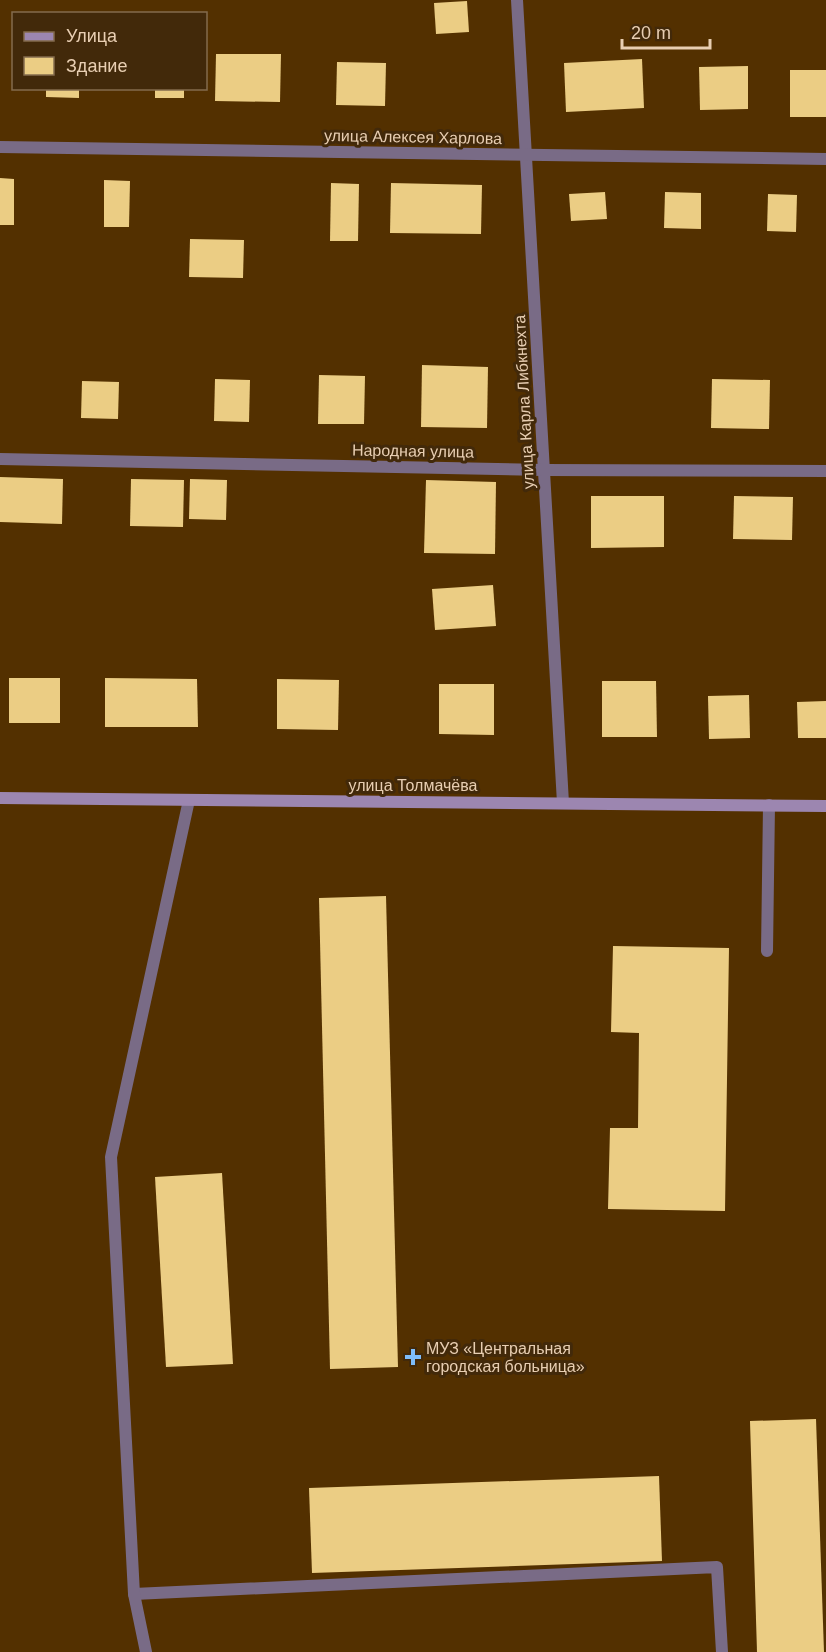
<svg xmlns="http://www.w3.org/2000/svg" width="826" height="1652" font-family="Helvetica,sans-serif">
<style>
.building{fill:#ebcd84}
.lines{fill:none;stroke-linecap:round;stroke-linejoin:round}
.lane{stroke:#796b86;stroke-width:12}
.street{stroke:#796b86;stroke-width:12}
.secondary{stroke:#9c86b0;stroke-width:12}
.poi-dot{fill:#7fbdf9;stroke:#42290a;stroke-width:2}
.labels{text-anchor:middle;dominant-baseline:central;stroke-width:6;stroke-linejoin:round;paint-order:stroke}
.street-label{font-size:16px;fill:#e8ceb2;stroke:#42290a}
.poi-label{font-size:16px;fill:#e8ceb2;stroke:#42290a;text-anchor:start}
</style>
<rect width="100%" height="100%" fill="#533000"/>
<g class="building">
<polygon points="467,1 469,32 436,34 434,3"/>
<polygon points="216,54 281,54 280,102 215,101"/>
<polygon points="642,59 644,108 566,112 564,63"/>
<polygon points="337,62 386,63 385,106 336,105"/>
<polygon points="748,66 748,109 700,110 699,67"/>
<rect x="790" y="70" width="36" height="47"/>
<polygon points="46,88 79,88 79,98 46,97"/>
<rect x="155" y="88" width="29" height="10"/>
<polygon points="0,178 14,179 14,225 0,225"/>
<polygon points="104,180 130,181 129,227 104,227"/>
<polygon points="331,183 359,184 358,241 330,241"/>
<polygon points="391,183 482,185 481,234 390,233"/>
<polygon points="605,192 607,219 571,221 569,194"/>
<polygon points="665,192 701,193 701,229 664,228"/>
<polygon points="768,194 797,195 796,232 767,231"/>
<polygon points="190,239 244,240 243,278 189,277"/>
<polygon points="422,365 488,367 487,428 421,427"/>
<polygon points="319,375 365,376 364,424 318,424"/>
<polygon points="215,379 250,380 249,422 214,421"/>
<polygon points="712,379 770,380 769,429 711,428"/>
<polygon points="82,381 119,382 118,419 81,418"/>
<polygon points="0,477 63,479 62,524 0,522"/>
<polygon points="131,479 184,480 183,527 130,526"/>
<polygon points="190,479 227,480 226,520 189,519"/>
<polygon points="426,480 496,482 495,554 424,553"/>
<polygon points="591,496 664,496 664,547 591,548"/>
<polygon points="734,496 793,497 792,540 733,539"/>
<polygon points="493,585 496,626 435,630 432,589"/>
<rect x="9" y="678" width="51" height="45"/>
<polygon points="105,678 197,679 198,727 105,727"/>
<polygon points="277,679 339,680 338,730 277,729"/>
<polygon points="602,681 656,681 657,737 602,737"/>
<polygon points="439,684 494,684 494,735 439,734"/>
<polygon points="749,695 750,738 709,739 708,696"/>
<polygon points="826,701 826,738 798,738 797,702"/>
<polygon points="386,896 398,1367 330,1369 319,898"/>
<polygon points="613,946 729,948 725,1211 608,1209 610,1128 638,1128 639,1033 611,1032"/>
<polygon points="222,1173 233,1364 166,1367 155,1177"/>
<polygon points="816,1419 824,1652 757,1652 750,1421"/>
<polygon points="659,1476 662,1561 312,1573 309,1488"/>
</g>
<g class="lines">
<g class="lane">
<polyline points="767,951 769,805"/>
<polyline points="134,1594 717,1567 722,1652"/>
<polyline points="146,1652 134,1594 111,1157 189,800"/>
</g>
<g class="street">
<polyline points="517,0 563,803"/>
<polyline points="0,147 826,159"/>
<polyline points="0,459 544,470 826,471"/>
</g>
<polyline class="secondary" points="0,798 826,806"/>
</g>
<path class="poi-dot" d="M410 1348h6v6h6v6h-6v6h-6v-6h-6v-6h6z"/>
<g class="labels">
<g class="street-label">
<text transform="translate(413 137) rotate(1)">улица Алексея Харлова</text>
<text transform="translate(524 402) rotate(-93)">улица Карла Либкнехта</text>
<text transform="translate(413 451) rotate(1)">Народная улица</text>
<text x="413" y="785">улица Толмачёва</text>
</g>
<g class="poi-label">
<text x="426" y="1348">МУЗ «Центральная<tspan x="426" dy="18">городская больница»</tspan></text>
</g>
</g>
<rect x="12" y="12" width="195" height="78" fill="#42290a" stroke="#846b4d" stroke-width="1.5"/>
<rect x="24" y="32" width="30" height="9" fill="#9c86b0" stroke="#846b4d" stroke-width="1.5"/>
<text x="66" y="42" font-size="18" fill="#e8ceb2">Улица</text>
<rect x="24" y="57" width="30" height="18" fill="#ebcd84" stroke="#846b4d" stroke-width="1.5"/>
<text x="66" y="72" font-size="18" fill="#e8ceb2">Здание</text>
<path d="M622 39v9h88v-9" fill="none" stroke="#e8ceb2" stroke-width="3"/>
<text x="631" y="39" font-size="18" fill="#e8ceb2" stroke="#42290a" stroke-width="4.5" paint-order="stroke">20 m</text>
</svg>
